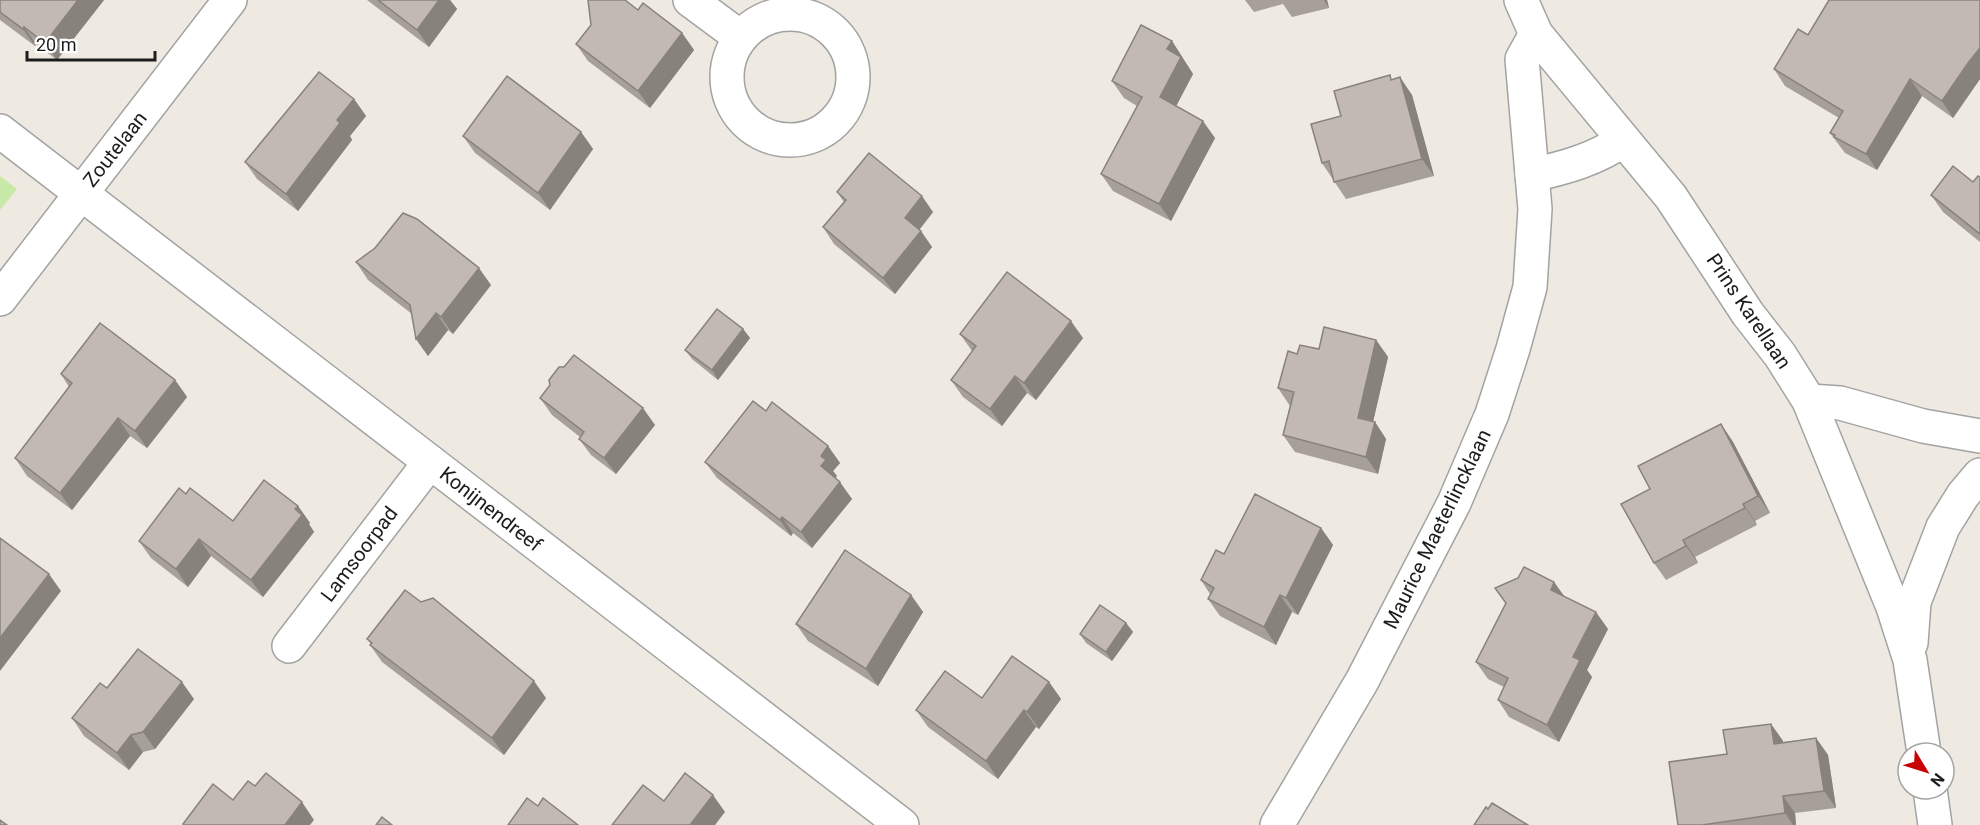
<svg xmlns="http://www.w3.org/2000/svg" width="1980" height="825" font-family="Roboto,sans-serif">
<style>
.grass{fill:#c8e8a7}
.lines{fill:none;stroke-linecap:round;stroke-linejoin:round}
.minor-casing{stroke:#a3a3a3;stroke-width:36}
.minor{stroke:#fff;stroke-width:33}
.wall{fill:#a79f99}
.shaded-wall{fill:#88827d}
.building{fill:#c2b9b2;stroke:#88827d;stroke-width:1.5}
.labels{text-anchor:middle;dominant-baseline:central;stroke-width:5;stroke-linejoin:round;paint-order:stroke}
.street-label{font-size:20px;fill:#1c1c1c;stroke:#fff}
</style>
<rect width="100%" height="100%" fill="#eeeae2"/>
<polygon class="grass" points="0,176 17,189 0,210"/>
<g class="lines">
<defs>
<g id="minor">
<polyline points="690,0 740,37"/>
<polyline points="1521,0 1536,34 1671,197 1748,314 1780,355 1809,401 1893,607 1910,660 1924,753"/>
<circle cx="790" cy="77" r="63"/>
<polyline points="0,131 902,825"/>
<path d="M1532,175C1564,168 1597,159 1623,140"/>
<polyline points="0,299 230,0"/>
<polyline points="1809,401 1840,403 1923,426 1980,436"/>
<polyline points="1911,643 1914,602 1943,527 1963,495 1980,475"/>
<polyline points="289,646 430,462"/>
<polyline points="1930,789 1935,825"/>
<polyline points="1277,825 1362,681 1454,503 1492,414 1513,349 1530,287 1535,209 1522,59 1536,34"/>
</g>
</defs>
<use href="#minor" class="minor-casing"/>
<use href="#minor" class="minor"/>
</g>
<g class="wall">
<polygon points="0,0 104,0 57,60 36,44 35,46 0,20"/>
<polygon points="367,0 450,0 457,9 429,47"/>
<polygon points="1245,0 1327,0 1329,8 1292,17 1283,4 1254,12"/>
<polygon points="1980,0 1980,79 1953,118 1922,96 1877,170 1845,153 1830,133 1839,118 1785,86 1774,69 1808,35"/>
<polygon points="638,10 682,33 694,50 650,108 588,61 576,44"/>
<polygon points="1172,41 1193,74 1176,106 1215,138 1171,221 1113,191 1101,174 1137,106 1124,98 1112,81"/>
<polygon points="1393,79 1412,95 1434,176 1346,199 1322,163 1341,116"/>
<polygon points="354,99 366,116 350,136 352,140 298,211 257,179 245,162"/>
<polygon points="581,132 593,149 550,210 475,153 463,136"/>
<polygon points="1980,177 1980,242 1943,212 1931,195 1973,182"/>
<polygon points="837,192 933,212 919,230 932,247 895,294 834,244 823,227 844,202"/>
<polygon points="356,262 491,285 453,334 448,330 428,356 416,339 412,314 368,280"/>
<polygon points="743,329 750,338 718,380 692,359 685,350"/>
<polygon points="960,334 1083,338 1036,400 1027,393 1002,426 963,397 951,380 972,351"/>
<polygon points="1376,340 1388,357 1373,422 1375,422 1386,439 1378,474 1295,452 1283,435 1290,406 1278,388 1297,354"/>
<polygon points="61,374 175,380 187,397 147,448 130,436 72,510 27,476 15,458 69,387"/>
<polygon points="540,398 655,425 616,474 591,455 579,439 580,437 552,415"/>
<polygon points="766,411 828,446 840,463 833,471 837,476 835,478 852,499 812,548 793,533 791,536 717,478 705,462"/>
<polygon points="1721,424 1733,442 1770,513 1755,521 1757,525 1695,557 1698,563 1666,580 1654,563 1650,489"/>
<polygon points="186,494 233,521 298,506 310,523 309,524 314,532 263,597 211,556 188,587 151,558 139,541"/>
<polygon points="1321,528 1333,545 1298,615 1292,612 1276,645 1220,616 1208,599 1210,594 1201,580 1224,554"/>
<polygon points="1554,582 1564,596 1608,629 1587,670 1592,677 1559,742 1509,717 1498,700 1504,687 1488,679 1476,662 1506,604 1495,588"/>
<polygon points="911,595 923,612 878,686 808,641 796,624"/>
<polygon points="1126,623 1133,632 1112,661 1086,643 1080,634"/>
<polygon points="367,639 546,698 504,755 382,662 370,645 371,644"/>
<polygon points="1049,682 1061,699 1039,729 1036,727 998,779 928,727 916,710 982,698"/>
<polygon points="107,688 194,699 155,749 143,752 129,770 84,736 72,718"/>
<polygon points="1771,724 1783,741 1783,742 1816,738 1828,755 1836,808 1795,813 1796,825 1678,825 1727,754"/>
</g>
<g class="shaded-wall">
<polygon points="78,0 104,0 57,60 45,43"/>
<polygon points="439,0 450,0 457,9 429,47 417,30"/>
<polygon points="1324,0 1327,0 1329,8"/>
<polygon points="24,27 36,44 35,46 23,29"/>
<polygon points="682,33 694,50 650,108 638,91"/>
<polygon points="1172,41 1193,74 1172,114 1160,97 1167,49"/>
<polygon points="1980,48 1980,79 1953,118 1942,101 1968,63"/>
<polygon points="1400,77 1412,95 1434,176 1422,159"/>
<polygon points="1910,79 1922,96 1877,170 1866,154"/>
<polygon points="354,99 366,116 350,136 352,140 298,211 286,194 337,120"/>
<polygon points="1203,121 1215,138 1171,221 1159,204"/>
<polygon points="581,132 593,149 550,210 538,193"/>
<polygon points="922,196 933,212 916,234 905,218"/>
<polygon points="921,231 932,247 895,294 883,278"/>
<polygon points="479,268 491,285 453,334 441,317"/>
<polygon points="436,313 448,330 428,356 416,339"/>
<polygon points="1071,321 1083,338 1036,400 1024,383"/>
<polygon points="743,329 750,338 718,380 712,370"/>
<polygon points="1376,340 1388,357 1370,435 1358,418"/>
<polygon points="1015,376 1027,393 1002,426 990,409"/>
<polygon points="175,380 187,397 147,448 135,431"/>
<polygon points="643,408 655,425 616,474 604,458"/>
<polygon points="118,418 130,436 72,510 60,493"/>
<polygon points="1375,422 1386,439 1378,474 1366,457"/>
<polygon points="1721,424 1733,442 1770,513 1758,496"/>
<polygon points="828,446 840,463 833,471 837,476 832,482 821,466 821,456"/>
<polygon points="840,482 852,499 812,548 801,532"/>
<polygon points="1743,504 1755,521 1757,525 1745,508"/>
<polygon points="298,506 310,523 309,524 314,532 263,597 251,580"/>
<polygon points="782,517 793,533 791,536 780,520"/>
<polygon points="1321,528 1333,545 1298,615 1286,598"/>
<polygon points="199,539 211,556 188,587 176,569"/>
<polygon points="1683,540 1695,557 1698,563 1686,546"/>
<polygon points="49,574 61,591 0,671 0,638"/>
<polygon points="1554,582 1566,599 1551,590"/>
<polygon points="911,595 923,612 878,686 866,669"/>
<polygon points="1280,595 1292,612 1276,645 1264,627"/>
<polygon points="1596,612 1608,629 1587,670 1592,677 1559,742 1547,725 1573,657"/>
<polygon points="1126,623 1133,632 1112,661 1106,652"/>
<polygon points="534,681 546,698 504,755 492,738"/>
<polygon points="182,682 194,699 155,749 143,732"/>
<polygon points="1049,682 1061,699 1039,729 1027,712"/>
<polygon points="1024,710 1036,727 998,779 986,761"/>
<polygon points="1771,724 1783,741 1786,761 1774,744"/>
<polygon points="131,735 143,752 129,770 117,753"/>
<polygon points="1816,738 1828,755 1836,808 1824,791"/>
<polygon points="713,795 725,812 715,825 690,825"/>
<polygon points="1783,796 1795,813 1796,825 1793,825 1785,813"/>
<polygon points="302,802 314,820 310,825 285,825"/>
</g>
<g class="building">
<polygon points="0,0 78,0 45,43 24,27 23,29 0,12"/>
<polygon points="378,0 439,0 417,30"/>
<polygon points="588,0 625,0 638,10 643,3 682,33 638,91 576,44 591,25"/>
<polygon points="1829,0 1980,0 1980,48 1968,63 1942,101 1910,79 1866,154 1834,137 1835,135 1830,133 1843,111 1774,69 1798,29 1808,35"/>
<polygon points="1141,25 1172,41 1167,49 1181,57 1160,97 1203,121 1159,204 1101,174 1142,97 1112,81"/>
<polygon points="319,72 354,99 337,120 340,123 286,194 245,162"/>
<polygon points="1390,75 1391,80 1400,77 1422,159 1334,182 1329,161 1322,163 1311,124 1341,116 1334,91"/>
<polygon points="507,76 581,132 538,193 463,136"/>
<polygon points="869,153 922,196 905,218 921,231 883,278 823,227 846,200 837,192"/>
<polygon points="1953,166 1973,182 1978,176 1980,177 1980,234 1931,195"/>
<polygon points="403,213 417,219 479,268 441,317 436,313 416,339 410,305 356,262 375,248"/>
<polygon points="1007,272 1071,321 1024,383 1015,376 990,409 951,380 976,346 960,334"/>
<polygon points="717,309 743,329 712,370 685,350"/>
<polygon points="100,323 175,380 135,431 118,418 60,493 15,458 72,383 61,374"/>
<polygon points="1324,327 1376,340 1358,418 1375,422 1366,457 1283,435 1294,392 1278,388 1288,351 1297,354 1300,345 1319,349"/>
<polygon points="574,355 643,408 604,458 579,439 584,432 540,398 550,385 549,380 559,367 564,367"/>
<polygon points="753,401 766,411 772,402 828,446 821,456 826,460 821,466 840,482 801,532 782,517 780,520 705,462"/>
<polygon points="1721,424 1758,496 1743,504 1745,508 1683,540 1686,546 1654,563 1621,504 1650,489 1638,466"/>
<polygon points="264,480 298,506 295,509 302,515 251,580 199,539 176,569 139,541 179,488 186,494 190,488 233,521"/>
<polygon points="1255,494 1321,528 1286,598 1280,595 1264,627 1208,599 1214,588 1201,580 1216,550 1224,554"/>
<polygon points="0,538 49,574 0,638"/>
<polygon points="845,550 911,595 866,669 796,624"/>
<polygon points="1524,567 1554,582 1551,590 1596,612 1573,657 1580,660 1547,725 1498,700 1508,678 1476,662 1506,603 1495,588 1518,578"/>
<polygon points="405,590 421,602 433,598 534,681 492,738 370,645 372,643 367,639"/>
<polygon points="1100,605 1126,623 1106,652 1080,634"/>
<polygon points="138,649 182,682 143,732 131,735 117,753 72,718 100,683 107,688"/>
<polygon points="1012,656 1049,682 1027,712 1024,710 986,761 916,710 945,671 982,698"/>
<polygon points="1771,724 1774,744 1816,738 1824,791 1783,796 1785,813 1702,825 1678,825 1669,762 1727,754 1723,730"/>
<polygon points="266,773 302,802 285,825 184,825 183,824 213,784 233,800 248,781 255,786"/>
<polygon points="685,773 713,795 690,825 612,825 643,785 664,801"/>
<polygon points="527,798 538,806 543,798 578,825 508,825"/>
<polygon points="1492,803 1528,825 1474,825 1486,807 1488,809"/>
<polygon points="382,817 392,825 376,825"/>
<polygon points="0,820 7,825 0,825"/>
</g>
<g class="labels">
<g class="street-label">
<text transform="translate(115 149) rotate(-52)">Zoutelaan</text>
<text transform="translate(1749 311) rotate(56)">Prins Karellaan</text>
<text transform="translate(491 509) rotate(38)">Konijnendreef</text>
<text transform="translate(1437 529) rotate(-64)">Maurice Maeterlincklaan</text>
<text transform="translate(359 554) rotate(-53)">Lamsoorpad</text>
</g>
</g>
<g transform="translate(1926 771) rotate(128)"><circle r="28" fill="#ffffff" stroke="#a4a4a4" stroke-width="1.5"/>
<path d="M0-4.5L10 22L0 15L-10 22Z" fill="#c80102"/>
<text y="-9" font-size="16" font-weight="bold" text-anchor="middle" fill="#1c1c1c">N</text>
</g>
<path d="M27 51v9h128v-9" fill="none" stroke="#1c1c1c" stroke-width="3"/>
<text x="36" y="51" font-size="18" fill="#1c1c1c" stroke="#ffffff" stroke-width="4.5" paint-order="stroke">20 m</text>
</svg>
